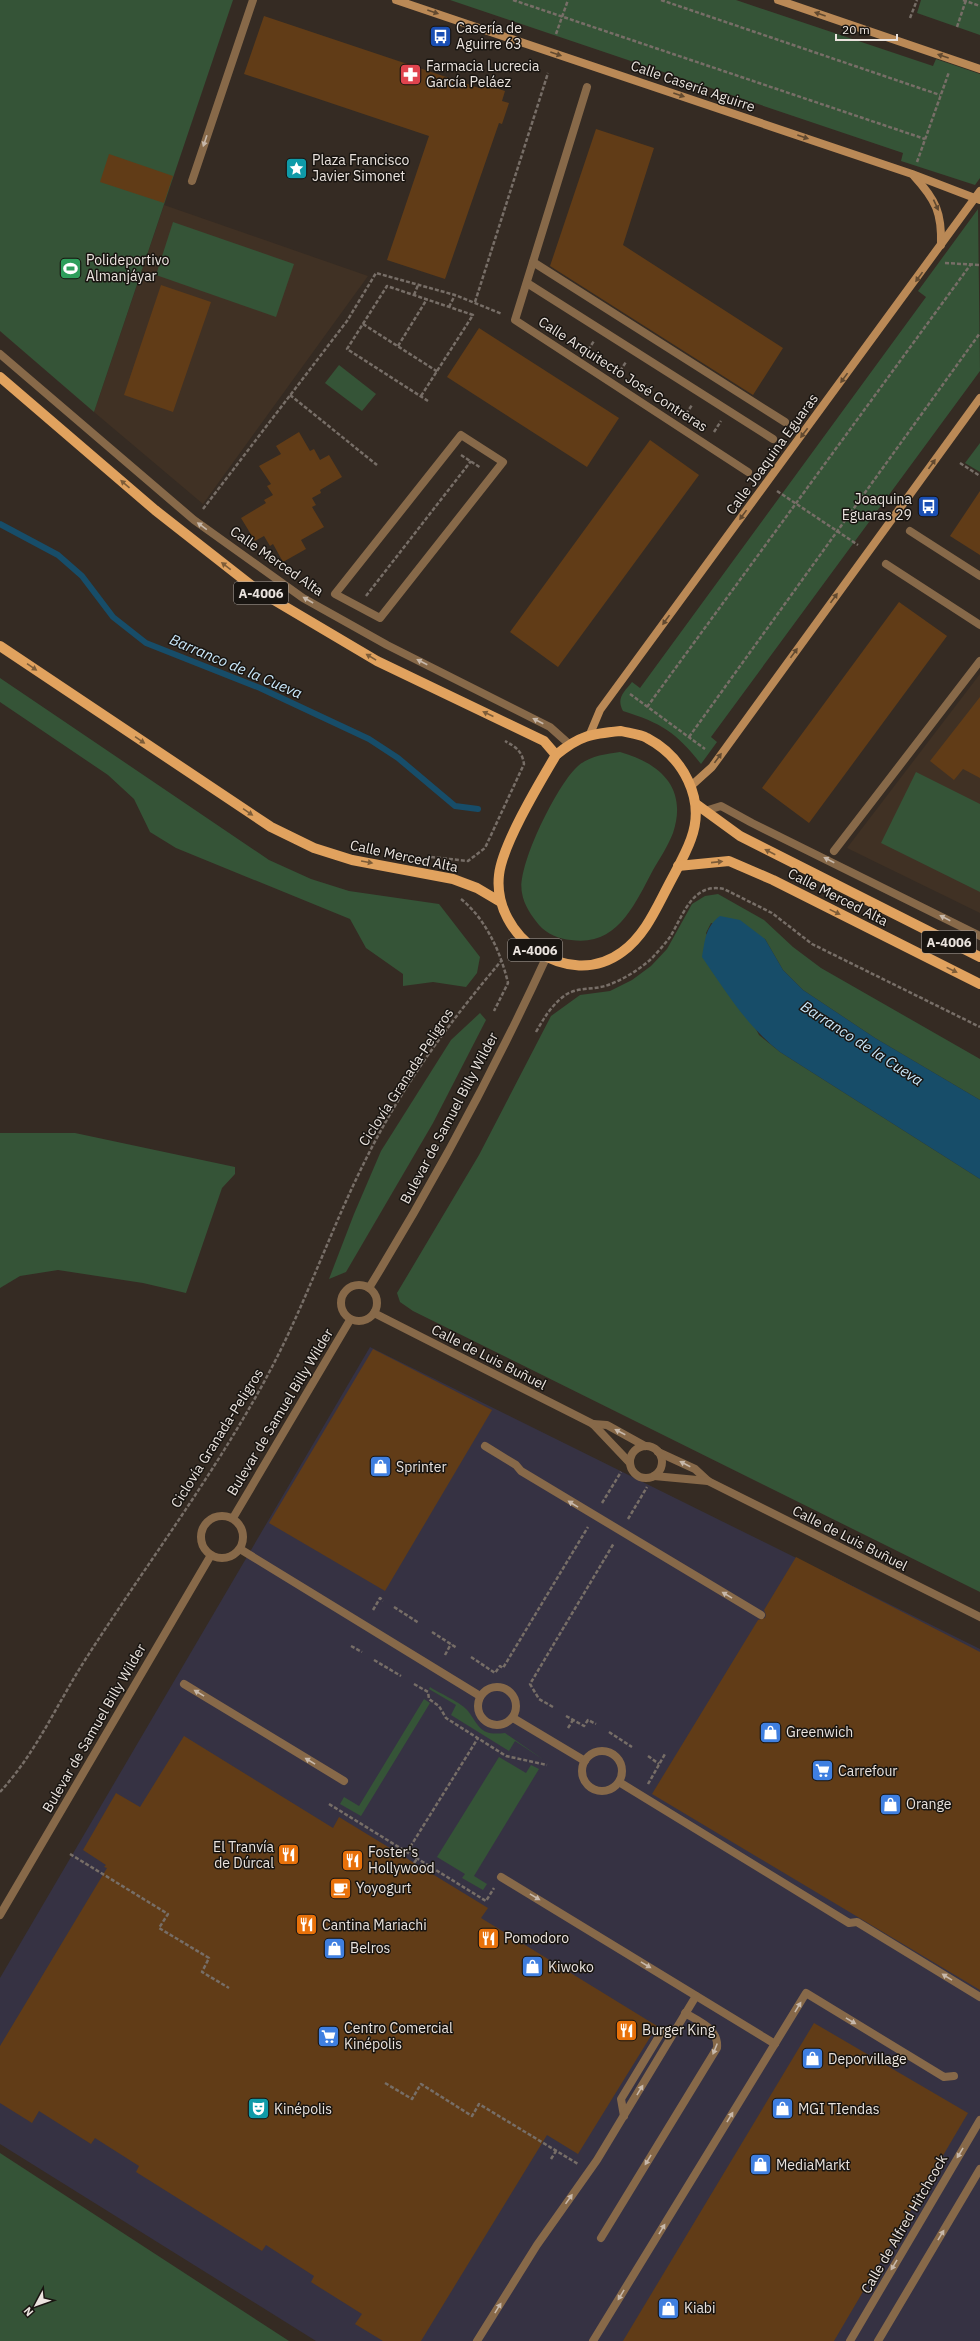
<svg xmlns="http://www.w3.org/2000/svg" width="980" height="2341" font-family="'IBM Plex Sans',sans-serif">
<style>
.commercial{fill:#363243}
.built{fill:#403124}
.green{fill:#355437}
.water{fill:#174d69}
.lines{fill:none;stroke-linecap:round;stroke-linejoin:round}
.stream{stroke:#174d69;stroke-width:6}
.building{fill:#613c17}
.path{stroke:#776e67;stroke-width:2.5;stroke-dasharray:4 2;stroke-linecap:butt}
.lane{stroke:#876949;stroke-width:8}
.street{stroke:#876949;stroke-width:8}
.secondary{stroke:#ba8956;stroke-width:8}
.primary{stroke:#e1a25e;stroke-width:10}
.oneway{fill:#614930}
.oneway2{fill:#c7b8aa}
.oneway3{fill:#7d5c38}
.labels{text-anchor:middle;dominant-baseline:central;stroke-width:3;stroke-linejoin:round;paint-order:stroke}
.shield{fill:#191511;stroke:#aba5a0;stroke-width:1}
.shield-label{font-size:13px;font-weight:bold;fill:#eae3de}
.poi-label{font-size:14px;fill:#eae3de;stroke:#191511;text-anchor:start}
.street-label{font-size:14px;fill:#eae3de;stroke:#191511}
.water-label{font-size:15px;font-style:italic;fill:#c9e7fa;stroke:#191511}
</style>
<rect width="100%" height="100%" fill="#352b23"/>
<polygon class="commercial" points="370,1347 980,1649 980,2341 316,2341 0,2144 0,1978"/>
<g class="built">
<polygon points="164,205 368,276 203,504 94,412"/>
<polygon points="980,674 980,913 847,848"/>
</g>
<g class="green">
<polygon points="0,0 233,0 94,412 0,331"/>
<polygon points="450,0 736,0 933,66 936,59 980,74 980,178 975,185 901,161 903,153"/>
<polygon points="921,0 980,0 980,35 917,13"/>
<path d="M978,209L980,371L711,737L717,742L701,764C676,732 661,723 623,711C616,698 624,692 632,682L640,688L926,297L918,291Z"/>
<polygon points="173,222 294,264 276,317 156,275"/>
<polygon points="339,365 376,394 362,411 325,383"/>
<polygon points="980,443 980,472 965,463"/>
<polygon points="0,678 269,860 311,879 349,891 439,904 480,957 477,973 466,987 433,982 403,986 403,974 366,948 350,919 176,848 150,832 134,799 108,775 0,702"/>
<path d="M620,752C660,763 688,788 673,833C668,846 660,858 653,870C635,904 617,947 571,940C559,939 547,934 539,925C531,915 524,905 522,893C516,867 558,783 578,766C589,756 606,754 620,752Z"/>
<polygon points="916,772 980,804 980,892 881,843"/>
<polygon points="718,894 764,920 793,947 821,968 980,1059 980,1100 875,1038 803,990 783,970 765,939 711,923 706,933 759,1035 780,1052 980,1179 980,1592 413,1311 400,1302 397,1293 479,1155 551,1016 580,995 610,991 632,980 651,966 667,949 692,904 705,896"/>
<polygon points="480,1013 486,1020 433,1123 346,1272 329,1279 354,1214 381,1151 451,1040"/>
<polygon points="0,1133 75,1133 235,1167 235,1174 222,1188 186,1293 143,1283 58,1270 20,1276 0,1288"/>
<path d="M430,1687C439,1693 462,1703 468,1711C480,1727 480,1736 505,1733L544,1760L515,1741L509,1751L451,1715L456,1705L429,1689Z"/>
<polygon points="424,1699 430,1703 361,1816 340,1804 344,1797 359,1806"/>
<polygon points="499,1757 526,1773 531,1765 539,1769 474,1876 487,1884 483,1890 462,1878 465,1874 437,1857"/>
<polygon points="0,2153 289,2341 0,2341"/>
</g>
<path class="water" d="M720,916L740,920L765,939L783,970L803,990L875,1038L980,1100V1179L780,1052C746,1025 727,993 702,957C705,941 705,927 720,916Z"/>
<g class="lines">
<polyline class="stream" points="0,524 58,555 82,576 113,617 146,643 260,688 369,739 398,758 455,806 478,809"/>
</g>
<g class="building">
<polygon points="264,16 479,88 481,83 505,91 502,101 509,103 502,124 499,123 445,279 387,260 429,136 244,74"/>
<polygon points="596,129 654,148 623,245 783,348 753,395 550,266"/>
<polygon points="109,154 173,176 164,203 100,182"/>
<polygon points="161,285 211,302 173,412 124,395"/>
<polygon points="479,328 619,418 587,467 447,377"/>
<polygon points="299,432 310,451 314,449 320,460 329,455 342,477 320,490 321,493 312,498 316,505 312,507 324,527 301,540 306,549 283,562 273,544 270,546 264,536 255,541 241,518 266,503 264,500 273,495 267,486 271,484 259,466 281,454 276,446"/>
<polygon points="650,440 699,475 558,667 510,632"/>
<polygon points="980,491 980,555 950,536"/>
<polygon points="899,602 947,636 809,823 762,788"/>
<polygon points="980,697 980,778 963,769 954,780 930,761"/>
<polygon points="373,1349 492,1410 385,1591 269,1523"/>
<polygon points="796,1557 980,1652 980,1990 652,1794 758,1620 765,1618 766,1615 764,1610"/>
<polygon points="184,1736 333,1828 339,1817 488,1908 481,1918 657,2026 578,2154 547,2135 421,2341 383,2341 355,2324 362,2314 311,2282 314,2276 266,2245 262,2251 136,2172 139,2166 95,2138 91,2144 39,2111 32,2123 0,2103 0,2046 107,1868 104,1867 106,1865 83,1850 116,1793 140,1807"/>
<polygon points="814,2023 968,2113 834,2341 623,2341"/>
</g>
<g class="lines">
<g class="path">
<polyline points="513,0 925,139"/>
<polyline points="661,0 940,95"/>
<polyline points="963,0 980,6"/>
<polyline points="910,18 917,0"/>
<polyline points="957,27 966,0"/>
<polyline points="556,34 568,0"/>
<polyline points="917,162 949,72"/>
<polyline points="945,263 980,265"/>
<polyline points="414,295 418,285"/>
<polyline points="475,302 548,73"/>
<polyline points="449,307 455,295"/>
<polyline points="363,324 438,372"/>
<polyline points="398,346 427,299"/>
<polyline points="588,350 594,341"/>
<polyline points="620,371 626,362"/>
<polyline points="290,395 377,465"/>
<polyline points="421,396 473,315 387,286 347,349 428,401"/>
<polyline points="686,414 692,405"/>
<polyline points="714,432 721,421"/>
<polyline points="461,455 481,468"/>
<polyline points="960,463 980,476"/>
<polyline points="777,491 858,545"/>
<polyline points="203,509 347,321 376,273 455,295 502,314"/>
<polyline points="366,596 471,461"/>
<polyline points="630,694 705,749"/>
<polyline points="647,707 971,264"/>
<polyline points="689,737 980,333"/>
<path d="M431,857L468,861L485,848L524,764C522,751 516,747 505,741"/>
<path d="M461,899C486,919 501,953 508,983L494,1011"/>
<path d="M536,1032C544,1018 551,1006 564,996C576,987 591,990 605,986C621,981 637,971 650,960C657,953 664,945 670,937C683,916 692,882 724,889L772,913L812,944L980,1027"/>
<polyline points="602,1503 621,1472"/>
<polyline points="628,1519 647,1487"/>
<polyline points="394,1607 419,1623"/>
<polyline points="373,1610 380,1598 383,1601"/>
<polyline points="432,1632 457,1648"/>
<polyline points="351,1646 362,1652"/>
<polyline points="445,1655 451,1644"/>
<polyline points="471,1657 495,1673 500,1666 503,1668 588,1527"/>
<polyline points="374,1660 401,1676"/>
<polyline points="414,1684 428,1692 429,1699 439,1706 446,1718 506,1756 547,1765"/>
<polyline points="553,1707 539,1699 530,1684 614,1543"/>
<polyline points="566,1716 584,1726 588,1720 596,1724"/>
<polyline points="568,1728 573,1720"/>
<polyline points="609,1732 632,1747"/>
<polyline points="648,1756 659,1764"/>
<polyline points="648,1784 665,1754"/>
<path d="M0,1792C36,1753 57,1704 85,1660C147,1563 218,1470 272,1367C308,1298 333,1223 369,1153C404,1083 452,1019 502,960"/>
<polyline points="329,1804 486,1901 494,1888"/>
<polyline points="407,1852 478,1738"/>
<polyline points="70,1854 168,1914 159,1928 209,1958 202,1972 229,1988"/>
<polyline points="414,1863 417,1859"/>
<polyline points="385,2083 412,2099 421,2084 472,2116 479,2104 578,2164"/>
<polyline points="551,2159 556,2151"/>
</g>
<g class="lane">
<polyline points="485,1446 516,1465 521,1471 761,1615"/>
<polyline points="240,1549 480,1696"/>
<polyline points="184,1684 344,1781"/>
<circle cx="497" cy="1706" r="19"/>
<polyline points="513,1718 585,1761"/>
<circle cx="602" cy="1771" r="20"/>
<polyline points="619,1782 849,1923 857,1922 980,1997"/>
<polyline points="501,1877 775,2044"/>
<polyline points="624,2116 621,2099 661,2033 676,2029"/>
<path d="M601,2238L717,2048C719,2029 700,2022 685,2013"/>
<polyline points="477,2341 537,2245 597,2160 696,1996"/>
<polyline points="593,2341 806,1993 944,2077 954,2076"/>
</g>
<g class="street">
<polyline points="587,87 515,320 748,472"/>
<polyline points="192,181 253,0"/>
<polyline points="533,262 785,422"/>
<polyline points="527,283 773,439"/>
<polyline points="0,354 194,520 303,598 387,645 550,727 569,744"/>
<polygon points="461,435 503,462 380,618 335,594"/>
<polyline points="910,531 980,576"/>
<polyline points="886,564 980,625"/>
<polyline points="705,811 721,806 752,823 980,936"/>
<polyline points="834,851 980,661"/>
<circle cx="359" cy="1303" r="18"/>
<path d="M369,1288C434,1182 494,1071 546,958"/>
<polyline points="374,1313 593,1424 629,1462"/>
<polyline points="593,1424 607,1425 645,1446"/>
<circle cx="646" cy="1462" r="16"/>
<polyline points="658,1452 695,1469 708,1481 980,1617"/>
<polyline points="654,1476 708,1481"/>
<circle cx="222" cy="1537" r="21"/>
<polyline points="233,1518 350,1320"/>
<polyline points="0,1915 211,1555"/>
<polyline points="850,2341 980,2120"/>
<polyline points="878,2341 980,2169"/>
</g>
<g class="secondary">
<polyline points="396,0 912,174 980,200"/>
<polyline points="778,0 980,69"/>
<path d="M914,176C936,200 942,213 941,245"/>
<polyline points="590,734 600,710 980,191"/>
<polyline points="691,786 712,767 980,398"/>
</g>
<g class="primary">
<polyline points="0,377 155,510 257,590 377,661 544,741 556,755"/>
<polyline points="0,646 271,827 314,848 352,860 453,879 477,888 499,901"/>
<path d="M621,731C629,733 640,734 647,738C683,757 706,799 691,839C685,856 675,872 667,888C655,911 644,936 622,952C568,992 492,936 499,875C502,845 540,782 556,755C580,735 591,734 621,731Z"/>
<polyline points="696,804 740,836 980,957"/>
<polyline points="678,866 729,861 773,880 980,984"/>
</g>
</g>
<defs><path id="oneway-solid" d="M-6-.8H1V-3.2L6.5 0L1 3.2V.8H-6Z"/></defs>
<g class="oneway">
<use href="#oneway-solid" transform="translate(433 12) rotate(19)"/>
<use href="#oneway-solid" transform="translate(820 14) rotate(-161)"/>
<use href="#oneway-solid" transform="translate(556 54) rotate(19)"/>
<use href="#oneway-solid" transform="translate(943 56) rotate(-161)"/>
<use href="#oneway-solid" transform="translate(679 95) rotate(19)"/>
<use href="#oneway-solid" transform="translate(803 137) rotate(19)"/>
<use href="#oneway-solid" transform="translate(936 205) rotate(65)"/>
<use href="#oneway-solid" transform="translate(919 277) rotate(126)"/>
<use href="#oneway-solid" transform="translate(844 378) rotate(126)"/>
<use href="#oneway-solid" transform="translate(804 433) rotate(127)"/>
<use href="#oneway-solid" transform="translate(932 464) rotate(-54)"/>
<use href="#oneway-solid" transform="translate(743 515) rotate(126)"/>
<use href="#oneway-solid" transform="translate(834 598) rotate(-54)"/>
<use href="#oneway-solid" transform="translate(666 620) rotate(126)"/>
<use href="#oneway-solid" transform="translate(794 653) rotate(-54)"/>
<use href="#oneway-solid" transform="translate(718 758) rotate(-54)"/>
</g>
<g class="oneway2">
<use href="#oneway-solid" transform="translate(205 141) rotate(109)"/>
<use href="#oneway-solid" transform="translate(202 526) rotate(-144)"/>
<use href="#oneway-solid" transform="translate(308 600) rotate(-150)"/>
<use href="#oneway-solid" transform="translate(422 662) rotate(-153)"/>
<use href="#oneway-solid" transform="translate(538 721) rotate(-153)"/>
<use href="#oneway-solid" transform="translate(829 860) rotate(-153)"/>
<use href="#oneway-solid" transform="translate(945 918) rotate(-153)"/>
<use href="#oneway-solid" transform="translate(620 1432) rotate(-153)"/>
<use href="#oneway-solid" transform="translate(685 1464) rotate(-153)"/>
<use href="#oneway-solid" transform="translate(573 1504) rotate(-148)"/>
<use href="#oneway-solid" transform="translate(727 1595) rotate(-149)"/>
<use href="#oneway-solid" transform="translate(199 1693) rotate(-149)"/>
<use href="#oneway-solid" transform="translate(310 1761) rotate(-149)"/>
<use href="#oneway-solid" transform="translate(535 1897) rotate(31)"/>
<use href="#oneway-solid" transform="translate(646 1965) rotate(31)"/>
<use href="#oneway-solid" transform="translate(947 1977) rotate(-148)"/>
<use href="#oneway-solid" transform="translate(798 2007) rotate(-59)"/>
<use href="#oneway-solid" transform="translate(851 2021) rotate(31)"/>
<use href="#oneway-solid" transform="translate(715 2049) rotate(112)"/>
<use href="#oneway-solid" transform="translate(640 2090) rotate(-59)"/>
<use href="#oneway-solid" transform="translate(730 2117) rotate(-59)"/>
<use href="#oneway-solid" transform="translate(960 2153) rotate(121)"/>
<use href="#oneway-solid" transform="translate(648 2160) rotate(121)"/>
<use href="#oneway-solid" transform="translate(569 2199) rotate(-55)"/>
<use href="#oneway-solid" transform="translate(662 2229) rotate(-59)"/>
<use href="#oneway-solid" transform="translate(941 2235) rotate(-59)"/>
<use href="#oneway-solid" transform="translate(894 2265) rotate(121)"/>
<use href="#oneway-solid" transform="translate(621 2295) rotate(121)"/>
<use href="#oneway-solid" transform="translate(498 2308) rotate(-58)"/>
</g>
<g class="oneway3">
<use href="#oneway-solid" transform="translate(125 484) rotate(-139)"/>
<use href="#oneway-solid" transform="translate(226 566) rotate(-142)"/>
<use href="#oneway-solid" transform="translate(371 657) rotate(-149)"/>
<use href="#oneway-solid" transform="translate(32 667) rotate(34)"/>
<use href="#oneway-solid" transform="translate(488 714) rotate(-155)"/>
<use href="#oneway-solid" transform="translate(140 740) rotate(34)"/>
<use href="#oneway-solid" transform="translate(248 812) rotate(34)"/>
<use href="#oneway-solid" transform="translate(770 852) rotate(-153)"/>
<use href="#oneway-solid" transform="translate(367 862) rotate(10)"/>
<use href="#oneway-solid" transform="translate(717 862) rotate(-6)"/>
<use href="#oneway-solid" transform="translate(835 912) rotate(26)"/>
<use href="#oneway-solid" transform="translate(952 970) rotate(26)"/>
</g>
<defs>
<symbol id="bus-square" viewBox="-11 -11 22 22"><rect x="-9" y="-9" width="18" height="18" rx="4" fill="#1a4fb4" stroke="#191511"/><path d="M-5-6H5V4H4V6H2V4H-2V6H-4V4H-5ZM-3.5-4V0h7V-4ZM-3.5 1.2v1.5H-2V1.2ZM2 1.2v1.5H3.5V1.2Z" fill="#fff"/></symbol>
<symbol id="pharmacy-square" viewBox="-11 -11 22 22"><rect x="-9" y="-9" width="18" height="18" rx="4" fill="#e0444e" stroke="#191511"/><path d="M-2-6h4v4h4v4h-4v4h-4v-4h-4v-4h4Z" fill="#fff"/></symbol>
<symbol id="sight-square" viewBox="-11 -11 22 22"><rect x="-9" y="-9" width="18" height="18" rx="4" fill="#0f9aa8" stroke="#191511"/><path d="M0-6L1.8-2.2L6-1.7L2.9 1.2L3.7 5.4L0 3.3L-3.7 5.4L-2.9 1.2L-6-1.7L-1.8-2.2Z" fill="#fff"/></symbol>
<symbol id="stadium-square" viewBox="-11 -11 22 22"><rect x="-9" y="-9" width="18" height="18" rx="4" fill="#2e9e5b" stroke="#191511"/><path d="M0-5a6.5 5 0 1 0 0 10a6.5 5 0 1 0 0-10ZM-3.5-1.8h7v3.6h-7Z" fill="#fff"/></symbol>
<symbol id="shop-square" viewBox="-11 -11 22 22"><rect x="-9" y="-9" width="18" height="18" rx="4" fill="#3f7fe0" stroke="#191511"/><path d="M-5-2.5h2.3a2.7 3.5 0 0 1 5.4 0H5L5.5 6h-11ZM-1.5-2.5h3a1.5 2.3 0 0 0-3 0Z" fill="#fff"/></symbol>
<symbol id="supermarket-square" viewBox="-11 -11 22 22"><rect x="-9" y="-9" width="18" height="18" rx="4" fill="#3f7fe0" stroke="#191511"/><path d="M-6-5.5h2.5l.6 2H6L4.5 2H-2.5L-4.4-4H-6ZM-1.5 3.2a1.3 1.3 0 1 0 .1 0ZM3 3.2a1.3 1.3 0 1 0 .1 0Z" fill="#fff"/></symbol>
<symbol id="restaurant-square" viewBox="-11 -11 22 22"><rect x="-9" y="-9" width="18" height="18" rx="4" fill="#e8710a" stroke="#191511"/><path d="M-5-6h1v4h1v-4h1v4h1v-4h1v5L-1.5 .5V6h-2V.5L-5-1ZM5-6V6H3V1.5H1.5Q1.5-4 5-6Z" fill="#fff"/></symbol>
<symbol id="cafe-square" viewBox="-11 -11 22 22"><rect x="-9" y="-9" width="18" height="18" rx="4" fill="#e8710a" stroke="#191511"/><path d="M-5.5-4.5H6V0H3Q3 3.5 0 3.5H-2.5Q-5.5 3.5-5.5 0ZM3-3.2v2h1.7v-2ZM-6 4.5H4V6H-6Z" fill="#fff"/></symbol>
<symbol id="theatre-square" viewBox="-11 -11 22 22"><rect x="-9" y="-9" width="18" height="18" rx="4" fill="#0f9aa8" stroke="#191511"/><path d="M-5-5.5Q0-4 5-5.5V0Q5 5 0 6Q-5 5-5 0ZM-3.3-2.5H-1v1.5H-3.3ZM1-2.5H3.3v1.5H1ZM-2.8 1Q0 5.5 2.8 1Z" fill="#fff"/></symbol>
</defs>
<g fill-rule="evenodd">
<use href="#bus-square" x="428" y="24" width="25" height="25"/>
<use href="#pharmacy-square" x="398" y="62" width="25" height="25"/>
<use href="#sight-square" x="284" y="156" width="25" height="25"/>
<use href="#stadium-square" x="58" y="256" width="25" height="25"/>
<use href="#bus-square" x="916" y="494" width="25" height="25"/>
<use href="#shop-square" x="368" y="1454" width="25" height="25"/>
<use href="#shop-square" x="758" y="1720" width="25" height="25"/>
<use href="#supermarket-square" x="810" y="1758" width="25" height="25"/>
<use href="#shop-square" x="878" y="1792" width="25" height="25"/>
<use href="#restaurant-square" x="276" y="1842" width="25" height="25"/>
<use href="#restaurant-square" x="340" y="1848" width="25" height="25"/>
<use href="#cafe-square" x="328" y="1876" width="25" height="25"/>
<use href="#restaurant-square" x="294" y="1912" width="25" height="25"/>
<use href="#restaurant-square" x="476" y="1926" width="25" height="25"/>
<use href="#shop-square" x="322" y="1936" width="25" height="25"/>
<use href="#shop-square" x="520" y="1954" width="25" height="25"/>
<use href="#restaurant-square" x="614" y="2018" width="25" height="25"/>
<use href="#supermarket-square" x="316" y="2024" width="25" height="25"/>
<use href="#shop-square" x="800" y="2046" width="25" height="25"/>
<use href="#theatre-square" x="246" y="2096" width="25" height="25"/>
<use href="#shop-square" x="770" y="2096" width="25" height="25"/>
<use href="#shop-square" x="748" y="2152" width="25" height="25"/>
<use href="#shop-square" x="656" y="2296" width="25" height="25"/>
</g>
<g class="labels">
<g class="shield">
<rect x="234" y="582" width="54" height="22" rx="3"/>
<rect x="922" y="931" width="54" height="22" rx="3"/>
<rect x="508" y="939" width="54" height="22" rx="3"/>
</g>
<g class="shield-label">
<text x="261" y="593">A-4006</text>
<text x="949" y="942">A-4006</text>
<text x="535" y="950">A-4006</text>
</g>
<g class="poi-label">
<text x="456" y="28">Casería de<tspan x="456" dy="16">Aguirre 63</tspan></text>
<text x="426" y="66">Farmacia Lucrecia<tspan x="426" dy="16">García Peláez</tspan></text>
<text x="312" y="160">Plaza Francisco<tspan x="312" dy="16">Javier Simonet</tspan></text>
<text x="86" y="260">Polideportivo<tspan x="86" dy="16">Almanjáyar</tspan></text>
<text x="912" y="499" text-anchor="end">Joaquina<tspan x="912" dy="16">Eguaras 29</tspan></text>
<text x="396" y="1467">Sprinter</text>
<text x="786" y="1732">Greenwich</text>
<text x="838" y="1771">Carrefour</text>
<text x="906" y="1804">Orange</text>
<text x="274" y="1847" text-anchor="end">El Tranvía<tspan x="274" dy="16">de Dúrcal</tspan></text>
<text x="368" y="1852">Foster's<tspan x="368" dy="16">Hollywood</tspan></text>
<text x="356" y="1888">Yoyogurt</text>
<text x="322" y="1925">Cantina Mariachi</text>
<text x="504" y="1938">Pomodoro</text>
<text x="350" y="1948">Belros</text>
<text x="548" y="1967">Kiwoko</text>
<text x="344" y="2028">Centro Comercial<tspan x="344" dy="16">Kinépolis</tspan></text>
<text x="642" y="2030">Burger King</text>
<text x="828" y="2059">Deporvillage</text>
<text x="274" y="2109">Kinépolis</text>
<text x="798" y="2109">MGI TIendas</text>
<text x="776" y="2165">MediaMarkt</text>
<text x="684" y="2308">Kiabi</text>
</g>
<g class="street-label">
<text transform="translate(693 86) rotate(19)">Calle Casería Aguirre</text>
<text transform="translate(623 374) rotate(33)">Calle Arquitecto José Contreras</text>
<text transform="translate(772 454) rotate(-54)">Calle Joaquina Eguaras</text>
<text transform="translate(277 561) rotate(35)">Calle Merced Alta</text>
<text transform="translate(404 856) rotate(12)">Calle Merced Alta</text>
<text transform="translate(838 897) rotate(27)">Calle Merced Alta</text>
<text transform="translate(406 1077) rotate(-57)">Ciclovía Granada-Peligros</text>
<text transform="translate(449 1118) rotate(-62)">Bulevar de Samuel Billy Wilder</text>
<text transform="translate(489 1357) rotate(27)">Calle de Luis Buñuel</text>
<text transform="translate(280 1412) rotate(-59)">Bulevar de Samuel Billy Wilder</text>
<text transform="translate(217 1438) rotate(-58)">Ciclovía Granada-Peligros</text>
<text transform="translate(850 1538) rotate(27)">Calle de Luis Buñuel</text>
<text transform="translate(94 1728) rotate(-60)">Bulevar de Samuel Billy Wilder</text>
<text transform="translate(904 2224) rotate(-60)">Calle de Alfred Hitchcock</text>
</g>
<g class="water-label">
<text transform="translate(236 666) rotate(23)">Barranco de la Cueva</text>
<text transform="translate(862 1043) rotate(33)">Barranco de la Cueva</text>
</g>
</g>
<g transform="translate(36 2305) rotate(229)" stroke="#191511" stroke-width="3" paint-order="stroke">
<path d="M0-3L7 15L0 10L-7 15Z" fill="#eae3de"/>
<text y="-6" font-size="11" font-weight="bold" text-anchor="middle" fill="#eae3de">N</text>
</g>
<path d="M836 34v6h61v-6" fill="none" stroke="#eae3de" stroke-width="2"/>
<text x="842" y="34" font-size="12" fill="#eae3de" stroke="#191511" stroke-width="3" paint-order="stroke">20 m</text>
</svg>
